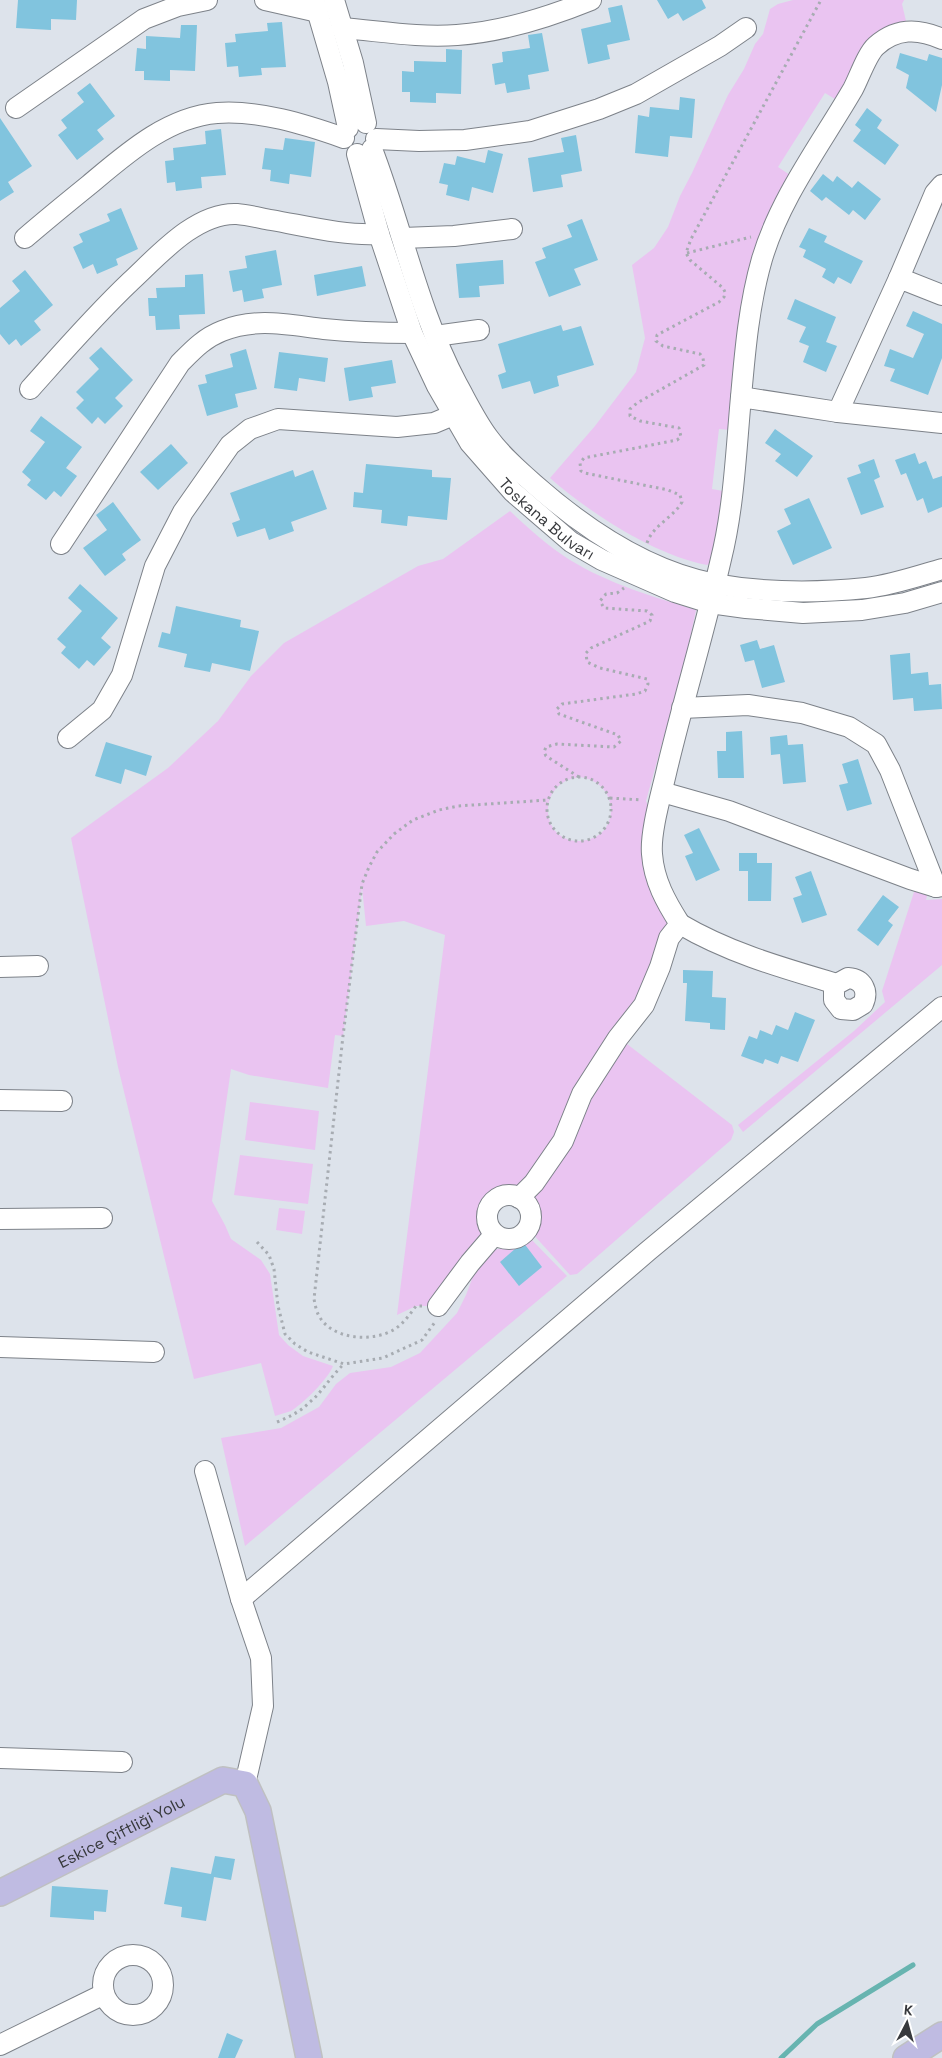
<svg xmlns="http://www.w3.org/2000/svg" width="942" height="2058" font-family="'Space Grotesk',sans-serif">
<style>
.green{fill:#eac4f1;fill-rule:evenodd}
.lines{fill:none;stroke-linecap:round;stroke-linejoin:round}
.stream{stroke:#67b4b0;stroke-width:5}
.building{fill:#81c4de}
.minor-casing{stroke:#7d8289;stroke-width:22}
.major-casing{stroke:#bfc0c1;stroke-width:28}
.path{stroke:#a7acb2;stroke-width:3;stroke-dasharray:2.5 4;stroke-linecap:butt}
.minor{stroke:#fff;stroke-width:20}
.major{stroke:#bfbbe2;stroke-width:25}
.labels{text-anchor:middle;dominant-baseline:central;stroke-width:4;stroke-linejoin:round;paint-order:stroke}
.street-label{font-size:16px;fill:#37393c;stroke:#fff}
</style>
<rect width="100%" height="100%" fill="#dde3eb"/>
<g class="green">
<path d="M793,0H904L902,4L906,21L884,30L840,102L825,93L778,167L793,177L760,243L731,430L719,429L712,489L723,491L713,561L707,565C654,555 590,513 550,478L595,426L636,372L645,338L632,265L654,248L668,227L680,196L692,173L728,95L744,69L755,44L763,34L770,9L778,4Z"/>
<path d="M510,511C528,528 549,547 570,560C609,584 654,597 696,610L686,657L646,801L656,826L666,901L669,938L618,1037L732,1125L734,1132L731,1140L577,1274L570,1275L531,1232C535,1221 537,1211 530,1200C524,1198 517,1196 510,1195C490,1194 482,1214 490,1229L438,1306H416L397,1315L445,935L404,921L366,926L362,887L343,1036L335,1035L328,1088L249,1075L231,1069L212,1201L225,1225L231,1239L261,1260L270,1274L279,1335L288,1345L303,1356L333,1366C328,1379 303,1404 291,1411C286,1413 280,1414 275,1416L261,1363L194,1379L118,1067L71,838L168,768L218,721L251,676L284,643L418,566L443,559ZM579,777C621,781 622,839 580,841C540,843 535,783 579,777Z"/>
<polygon points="915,889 928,892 926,900 942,899 942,965 743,1132 738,1125 854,1031 885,1002 882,991"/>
<polygon points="250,1102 319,1111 315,1150 245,1140"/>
<polygon points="240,1155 313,1164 308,1204 234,1195"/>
<polygon points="279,1208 305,1211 302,1234 276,1230"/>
<polygon points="530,1238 567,1276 245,1546 221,1438 281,1428 319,1407 336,1384 350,1373 391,1367 420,1353 457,1313 466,1295 475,1271 492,1250 518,1246"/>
</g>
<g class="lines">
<polyline class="stream" points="781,2058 817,2024 913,1965"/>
</g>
<g class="building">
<polygon points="18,0 77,0 76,20 51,19 51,30 16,28"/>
<polygon points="657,0 702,0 706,8 683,21 678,13 668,19"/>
<polygon points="622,5 630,40 607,45 610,59 588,64 581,29 611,22 608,8"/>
<polygon points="282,22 286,67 261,68 262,75 239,77 238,66 227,67 225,43 236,42 235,34 268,31 267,23"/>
<polygon points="181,25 197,25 195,71 170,70 170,81 144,80 144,71 135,71 137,48 146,49 146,36 180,38"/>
<polygon points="542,33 549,71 528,75 530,89 507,93 505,83 495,85 492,64 503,62 502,52 530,48 528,35"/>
<polygon points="446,49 462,50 461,94 436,93 436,103 410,102 410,92 402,92 402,71 414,72 414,61 446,62"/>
<polygon points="900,53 927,61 929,54 942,58 942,85 936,112 906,88 909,75 896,68"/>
<polygon points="90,83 115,116 97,130 104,139 77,160 58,135 67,128 61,120 84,102 77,93"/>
<polygon points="680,97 695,99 692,138 670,136 668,157 635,153 638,115 649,117 650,107 679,110"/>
<polygon points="867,108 882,120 877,128 899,145 885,165 853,141 861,130 855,125"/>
<polygon points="0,118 32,166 8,182 14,192 0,201"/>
<polygon points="221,129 226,175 201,177 202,188 176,191 175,182 167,183 165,161 174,160 173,148 206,144 205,131"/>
<polygon points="576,135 582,171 561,175 563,187 533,192 528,158 564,152 561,138"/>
<polygon points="285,138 315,142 311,177 290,174 289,184 270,181 271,170 262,169 265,148 283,150"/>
<polygon points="488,150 503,154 493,193 472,187 469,201 446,195 448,185 439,183 444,163 455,165 457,156 485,163"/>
<polygon points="823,174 833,182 837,176 852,188 858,181 881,199 865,220 853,210 849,215 826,197 822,201 810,191"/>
<polygon points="121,208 138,249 116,259 118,265 97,274 93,264 83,269 73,247 83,242 79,234 110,221 107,214"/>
<polygon points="582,219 598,260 574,269 581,285 549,297 535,262 546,258 542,248 572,237 567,225"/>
<polygon points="809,228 827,236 824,242 863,261 851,284 838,277 834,284 822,277 826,269 803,257 806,250 799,247"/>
<polygon points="276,250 282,285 262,289 264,298 244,302 242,290 233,292 229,271 247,268 245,256"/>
<polygon points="503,260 504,284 479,286 480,297 459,298 456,264"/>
<polygon points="362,266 366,286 317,296 314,275"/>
<polygon points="25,270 53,305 34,321 41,330 21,346 16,339 9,345 0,334 0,308 20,291 12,281"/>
<polygon points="203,274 205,314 179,315 180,329 156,330 155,316 149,316 148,298 157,298 156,288 185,287 185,275"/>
<polygon points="795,299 836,317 826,342 837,346 826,372 803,362 809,346 799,342 806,327 787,319"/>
<polygon points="913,311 942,324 942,358 928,395 890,381 895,369 884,366 890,349 913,358 924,334 906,326"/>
<polygon points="561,325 563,331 581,326 594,365 557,376 559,386 534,394 530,381 502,389 498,375 506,372 498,344"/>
<polygon points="101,347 133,380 115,398 123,406 105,424 98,417 92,424 76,408 84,400 76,392 99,369 89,358"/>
<polygon points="246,349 257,389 235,394 238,407 207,416 198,385 207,383 205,375 233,367 230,354"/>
<polygon points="279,352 328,358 325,382 299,378 297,391 274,388"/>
<polygon points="392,360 396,383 371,387 373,397 349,401 344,368"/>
<polygon points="41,416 82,447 66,468 77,476 61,497 54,491 46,500 27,485 31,480 22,472 45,442 30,431"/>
<polygon points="775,429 813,456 797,477 775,461 781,454 765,443"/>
<polygon points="171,444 188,463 158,490 140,472"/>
<polygon points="915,453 919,464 926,461 933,479 942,476 942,507 928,513 923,498 917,501 906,473 901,475 895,460"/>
<polygon points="874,459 880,477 874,480 884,507 861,515 847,478 861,473 858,465"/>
<polygon points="366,464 432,470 432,477 451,478 447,520 408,516 407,526 381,523 382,510 353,507 354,492 363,493"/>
<polygon points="293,470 295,477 313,470 327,509 291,522 294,531 269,540 265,528 237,537 232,523 240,520 230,493"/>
<polygon points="809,498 832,548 793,565 777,531 791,524 784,509"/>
<polygon points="113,502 141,540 122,554 126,560 105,576 83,548 107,530 96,515"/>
<polygon points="80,584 118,618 101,638 111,647 94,666 87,660 79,669 61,653 66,647 57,639 82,611 68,598"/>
<polygon points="176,606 241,620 240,627 259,631 250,671 212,663 210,672 184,667 187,654 158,647 162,632 170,634"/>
<polygon points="757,640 760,649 774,645 785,682 762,688 754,660 745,662 740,645"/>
<polygon points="910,653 911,674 928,672 929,685 941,684 942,709 914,711 913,698 893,700 890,655"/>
<polygon points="742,731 744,778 718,778 717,751 726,751 726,732"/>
<polygon points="787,735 788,745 803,744 806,782 783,784 780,754 771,755 770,737"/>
<polygon points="106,742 152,756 146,776 125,769 121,784 95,776"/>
<polygon points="858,759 872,804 847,811 839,785 848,783 842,764"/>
<polygon points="699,828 720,870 696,881 685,856 693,853 684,835"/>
<polygon points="739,853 757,853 757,863 772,863 771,901 748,901 748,871 739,871"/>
<polygon points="811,871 827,915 802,923 793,898 802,895 795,877"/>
<polygon points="883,895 899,907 888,921 893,925 878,946 857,930"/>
<polygon points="683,970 713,971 712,997 726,998 725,1030 710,1029 710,1023 685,1021 687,983 683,983"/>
<polygon points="795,1012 815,1020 798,1062 781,1056 778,1064 765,1059 763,1064 741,1056 749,1036 757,1039 760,1030 772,1035 776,1025 788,1030"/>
<polygon points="523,1242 542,1267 519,1286 500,1262"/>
<polygon points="215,1856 235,1859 231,1880 214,1877 206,1921 181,1917 182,1907 164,1904 171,1867 211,1874"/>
<polygon points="52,1886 108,1890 106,1912 94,1911 94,1920 50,1917"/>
<polygon points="227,2033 243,2040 235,2058 218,2058"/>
</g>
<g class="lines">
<defs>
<g id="minor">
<polyline points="265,0 318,12"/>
<polyline points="314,0 338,82 348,128"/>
<polyline points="334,0 353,63 366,123"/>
<path d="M342,28C380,31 419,38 457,35C502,32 549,17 591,0"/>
<polyline points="16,108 144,19 178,6 207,0"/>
<polyline points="376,139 419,141 465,140 530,131 599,109 636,94 720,46 746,28"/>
<path d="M372,149C402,227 418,310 457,384C467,402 476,421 488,437C501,455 518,470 534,484C585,529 647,571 715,584C765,593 817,593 866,588C892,585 918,576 942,569"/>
<path id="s1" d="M357,154L379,234L412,333L437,386L470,443L513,492L571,542L602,560L675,592L710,603L746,608L803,613L862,610L905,603L942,592"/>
<path d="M25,238C46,220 68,202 89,185C126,154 167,117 217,113C260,110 304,124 344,138"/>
<polyline points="403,238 454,236 512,229"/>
<polyline points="899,278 935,193 942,185"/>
<polyline points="435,336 479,330"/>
<path d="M30,389C63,352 95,315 131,281C158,256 196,212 237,214C248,215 260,218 271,220C306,226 343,236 379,234"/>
<path d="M741,397C745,351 749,304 762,259C780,198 821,144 853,89C859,78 867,54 876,46C896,28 918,28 942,39"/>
<polyline points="838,412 942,423"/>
<path d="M61,544L180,363C193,350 204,338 222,331C256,317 289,325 324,329C353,332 382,333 412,333"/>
<polyline points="682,708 748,705 802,713 849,727 876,744 890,770 936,887 942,886"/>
<polyline points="68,738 102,710 122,675 155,566 183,512 230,445 250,429 278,419 397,427 434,423 453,415"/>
<polyline points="662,792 729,811 910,879 936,887"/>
<path d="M680,924C729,953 783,968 837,984L834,988V1000L841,1009L853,1010L863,1004C869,991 863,979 848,978L837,984"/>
<polyline points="0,967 38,966"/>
<polyline points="0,1100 62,1101"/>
<circle cx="509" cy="1217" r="22"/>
<path d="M519,1198L534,1183L563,1141L582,1094L618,1038L644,1005L660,967L669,938L680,924C666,902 654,881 652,854C650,831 662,792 667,769C684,698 705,629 721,559C734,507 736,451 741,397L838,412L899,278L942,295"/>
<polyline points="0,1219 102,1218"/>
<polyline points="438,1306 470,1263 494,1235"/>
<polyline points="0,1347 154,1352"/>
<polyline points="205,1471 241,1599 261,1658 263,1706 245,1784"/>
<polyline points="241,1599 648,1251 942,1007"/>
<polyline points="0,1758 122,1762"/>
<circle cx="133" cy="1985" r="30"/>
<polyline points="0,2045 104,1994"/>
</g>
<g id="major">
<path id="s2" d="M0,1893L223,1780L245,1784L258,1811L309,2058"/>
<polyline points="906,2058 942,2035"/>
</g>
</defs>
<use href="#minor" class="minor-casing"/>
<use href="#major" class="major-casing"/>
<g class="path">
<polyline points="687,253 751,237"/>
<path d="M647,543C653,525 673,518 682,502L680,495L668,490L585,473L581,471L580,463L584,458L677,440L681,437L679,428L640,421L630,416V409L637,403L704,365L703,358L700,354L663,346L656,341L657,335L719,302L724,297L725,292L723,288L690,260L686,253L691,239L821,0"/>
<polyline points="579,777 546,756 544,752 546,747 557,744 614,747 621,741 618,735 559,714 557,709 562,704 636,694 645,691 648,684 647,679 600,668 587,662 586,653 591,648 650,621 652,615 647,611 604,608 600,601 606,594 617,593 624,588"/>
<circle cx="579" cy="809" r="32"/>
<polyline points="610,798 642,800"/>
<polyline points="257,1242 269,1255 274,1269 278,1306 285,1334 295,1344 308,1352 344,1364 383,1358 422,1340 435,1322"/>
<path d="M422,1306H416C410,1314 404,1323 395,1329C373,1343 330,1340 318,1314C316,1310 315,1304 314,1299L343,1036L362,884L369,867L377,852L394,834L413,820L439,810L458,806L548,800"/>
<path d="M277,1422C289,1417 300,1412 310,1402C323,1391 331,1376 344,1364"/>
</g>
<use href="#minor" class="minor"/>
<use href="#major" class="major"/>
</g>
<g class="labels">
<g class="street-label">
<text stroke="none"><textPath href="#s1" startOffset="420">Toskana Bulvarı</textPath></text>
<text stroke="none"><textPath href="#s2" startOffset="136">Eskice Çiftliği Yolu</textPath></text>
</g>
</g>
<g transform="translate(907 2023) rotate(6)" stroke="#ffffff" stroke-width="4" paint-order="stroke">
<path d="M0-4L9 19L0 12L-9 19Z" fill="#37393c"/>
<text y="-8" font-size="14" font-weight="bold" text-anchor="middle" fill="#37393c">K</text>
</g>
</svg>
